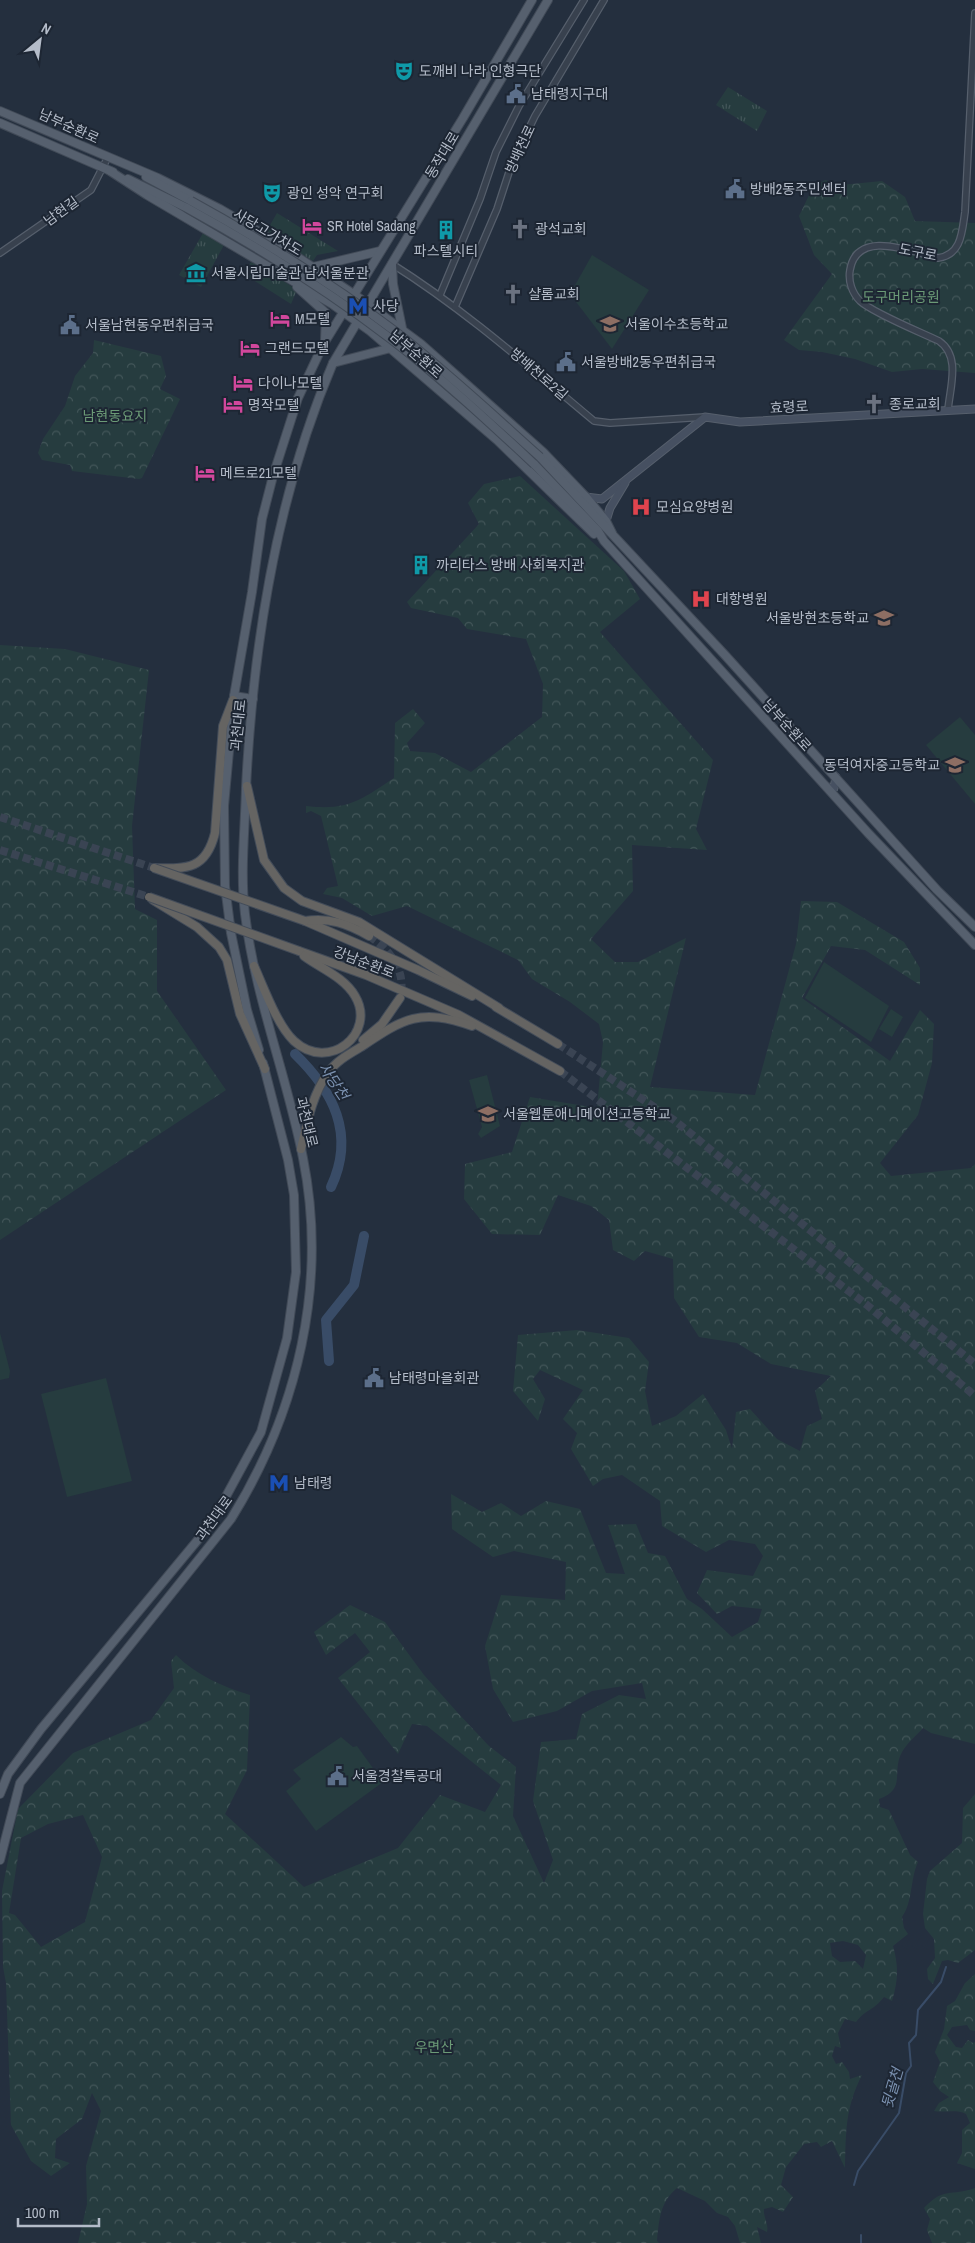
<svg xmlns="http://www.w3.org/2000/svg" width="975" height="2243" font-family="'Archivo Narrow','Noto Sans KR',sans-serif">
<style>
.grass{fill:url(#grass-tufts)}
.forest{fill:url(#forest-crowns);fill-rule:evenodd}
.pitch{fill:#263c3f}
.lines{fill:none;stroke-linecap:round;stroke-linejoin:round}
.stream{stroke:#394c67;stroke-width:2}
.river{stroke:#394c67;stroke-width:10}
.trunk-tunnel{stroke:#3a4453;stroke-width:8;stroke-dasharray:8 4;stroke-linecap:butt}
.tertiary-casing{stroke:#565f6c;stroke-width:8}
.secondary-casing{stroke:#565f6c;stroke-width:9}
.primary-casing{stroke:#414a57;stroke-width:10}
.trunk-casing{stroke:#434c59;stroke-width:10}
.tertiary{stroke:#38414e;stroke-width:5.5}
.secondary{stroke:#465061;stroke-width:7}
.primary{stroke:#56606e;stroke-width:8}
.trunk{stroke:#656462;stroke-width:8}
.primary-bridge-casing{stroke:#414a57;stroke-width:10;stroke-linecap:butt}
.trunk-bridge-casing{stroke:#434c59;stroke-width:10;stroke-linecap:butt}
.primary-bridge{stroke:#56606e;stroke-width:8}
.trunk-bridge{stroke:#656462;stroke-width:8}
.labels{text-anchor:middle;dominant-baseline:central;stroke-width:4;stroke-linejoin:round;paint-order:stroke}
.poi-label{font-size:14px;fill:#b4bcc9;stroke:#1d2633;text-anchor:start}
.street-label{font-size:14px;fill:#b4bcc9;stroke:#1d2633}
.park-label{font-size:14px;fill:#6b9a76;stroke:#1d2633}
.water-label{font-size:15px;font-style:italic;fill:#7c92b1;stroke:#1d2633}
</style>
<defs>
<pattern id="grass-tufts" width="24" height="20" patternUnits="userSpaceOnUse" patternTransform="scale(1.25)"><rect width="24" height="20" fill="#263c3f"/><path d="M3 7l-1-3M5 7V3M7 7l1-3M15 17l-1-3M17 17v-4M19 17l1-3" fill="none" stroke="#435659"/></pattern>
<pattern id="forest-crowns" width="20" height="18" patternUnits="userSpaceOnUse" patternTransform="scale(1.25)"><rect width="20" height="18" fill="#263c3f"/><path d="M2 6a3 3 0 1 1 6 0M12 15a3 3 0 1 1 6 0" fill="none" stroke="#435659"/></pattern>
</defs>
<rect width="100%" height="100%" fill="#242f3e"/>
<g class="grass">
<polygon points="728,87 767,111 757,131 716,105"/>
<polygon points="277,213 338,251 317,255 313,261 266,232"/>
<polygon points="203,233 224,245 201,287 179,275"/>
<polygon points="252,260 297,290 291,304 244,274"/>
</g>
<g class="forest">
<polygon points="825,180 841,185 882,181 905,197 915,221 975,223 975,373 922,369 892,372 855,359 822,352 799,350 784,340 832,274 814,255 799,216 813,187"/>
<polygon points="94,340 161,356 166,376 160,389 180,399 142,478 139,479 72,471 70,465 42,460 38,453 43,439 65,406 75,376 93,353"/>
<path d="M520,476L624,571L640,599L600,632L713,760L696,829L707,850L632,845L633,891L591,939L615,962H638L686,938L650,1087L755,1095L796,944L801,901L837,902L904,942L920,968V985L865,950L831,946L802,998L890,1061L920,1010L934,1024L932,1063L918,1115L880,1163L891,1176L971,1168L975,1164V1744L931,1733L923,1728C917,1735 907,1743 902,1752C891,1772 907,1789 879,1799L880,1807L889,1810L910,1855L918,1862C910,1879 913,1902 902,1917L904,1928L908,1934L893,1946C899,1967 898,1981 892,2001L884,1997C873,2011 866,2009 856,2022L845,2019L838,2033L841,2048L835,2046L832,2056L836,2064L842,2062L849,2072L850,2079L862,2075C845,2108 846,2132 845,2168L832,2141L821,2147L817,2142L804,2144L786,2167L781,2185L793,2197L783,2212L772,2207L764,2209C763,2217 769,2224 767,2232L757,2227L761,2243H740L735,2226L728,2217L717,2213L705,2201L677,2188C660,2202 659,2220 657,2241L659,2243H78L87,2204L86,2166L101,2111L92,2093L82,2119L56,2139L55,2158L70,2163L51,2176L31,2161L11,2125L6,1983L3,1967L2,1891L18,1809L73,1753L151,1720L174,1688L171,1661L176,1655C196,1675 223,1687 250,1695L247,1770L225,1814L304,1887L398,1848L440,1795L485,1812L501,1785L427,1726L412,1724L398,1754L338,1678L370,1652L355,1633L326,1655L314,1632L350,1605L385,1622L424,1675L457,1712L489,1746L516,1767L513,1816L544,1883L553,1860L533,1801L541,1742L576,1739L582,1714L619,1695L646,1699L642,1683L592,1691L557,1711L513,1722L493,1689L485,1646L501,1595L565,1600L566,1562L514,1551L493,1557L452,1529L451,1494L482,1512L501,1503L521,1516L546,1501L580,1509L606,1573L625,1574L608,1525L636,1524L648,1553L665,1556L687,1599L702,1609L732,1637L758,1622L762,1609L732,1606L717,1614L697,1593L707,1570L753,1576L763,1556L755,1544L729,1540L706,1552L662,1526L660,1501L622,1475L603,1479L593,1486L571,1449L577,1433L563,1419L583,1390L540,1370L533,1379L545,1399L538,1421L513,1391L518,1335L577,1330L629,1338L649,1362L645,1391L652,1426L676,1416L703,1394L726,1430L732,1449L736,1412L750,1409L777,1439L800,1451L807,1426L822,1419L815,1391L831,1376L771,1364L737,1343L699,1337L674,1298L673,1259L645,1251L634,1261L613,1250L609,1220L591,1206L558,1195L540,1235L492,1234L464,1199L465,1164L512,1152L530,1097L597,1108L603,1042L599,1024L570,1002L532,979L518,960L407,906L372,916L342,898L323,894L327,888L338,886L321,816L311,811L306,813V806C348,811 361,800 394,778L395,723L413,709L425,723L407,743L410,751L435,753L471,772L542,717L543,684L526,639L467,629L458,618L411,608L407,602L479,524L468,503L484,484ZM83,1815L102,1857L85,1922L41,1947L15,1915L9,1913L21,1838L48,1824ZM843,1941L858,1945L866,1955L863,1969L855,1961L840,1962L832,1956L830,1943Z"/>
<polygon points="0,645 65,649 149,670 132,826 135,909 157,920 157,991 226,1090 0,1240"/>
<polygon points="975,1794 975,1950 958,1963 948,1960 942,1961 933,1984 928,1979 927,1969 935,1958 934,1939 925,1928 923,1914 927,1879 930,1871 962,1843 963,1808"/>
<path d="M975,1974V2031L970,2030L967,2025L952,2027L947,2035L956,2047L962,2048L968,2040L973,2043L975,2042V2169L957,2163L962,2153V2130L970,2123L966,2114C956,2109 945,2113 934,2111L939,2103L949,2097L940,2091L933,2082L940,2062L935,2052L944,2029L947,2006L955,2001L965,1983Z"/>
<path d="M975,2188V2243H932L927,2230L930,2219L924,2208C945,2186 950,2197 975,2188Z"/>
</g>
<g class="pitch">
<polygon points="592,255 649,290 612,349 570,294"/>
<polygon points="960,717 975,735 975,804 926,745"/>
<polygon points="824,962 889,1006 871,1042 805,998"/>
<polygon points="891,1009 903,1017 892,1037 879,1029"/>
<polygon points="487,1075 500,1126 481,1138 478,1134 482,1127 469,1080"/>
<polygon points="0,1333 10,1371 9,1378 0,1380"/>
<polygon points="106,1378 132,1481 67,1497 41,1394"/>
<polygon points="341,1737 353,1747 357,1746 383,1782 316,1831 286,1791 301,1779 293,1770"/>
</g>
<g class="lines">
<g class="stream">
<polyline points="854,2185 858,2171 899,2113 906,2073 911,2066 909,2043 916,2035 918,2010 941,1982 946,1967"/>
<polyline points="861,2243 861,2235"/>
</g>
<g class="river">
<path d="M295,1054C333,1091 356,1134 331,1187"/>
<polyline points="329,1361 326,1320 354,1285 364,1236"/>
</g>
<g class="trunk-tunnel">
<polyline points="0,817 154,868"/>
<polyline points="0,850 149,897"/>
<path d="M369,936C389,949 407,971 400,996"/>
<polyline points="558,1044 674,1120 975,1364"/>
<polyline points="560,1071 867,1305 975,1396"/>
</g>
<defs>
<g id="tertiary">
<polyline points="0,253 91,190 108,157"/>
<path d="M392,264C465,310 528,366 594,421L610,423L705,417"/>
<polyline points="440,295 480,199 496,152 519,106 584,0"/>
<polyline points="455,307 497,209 512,163 535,116 604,0"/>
<path d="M948,410C950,387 961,356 939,341C920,332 873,313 860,301C852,293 848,281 850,270C857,228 912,252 938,258C962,255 962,231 965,212L975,13"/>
</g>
<g id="secondary">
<polyline points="586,497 602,499 705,417 740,422 975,409"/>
<polyline points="606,521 610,508 625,483"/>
<polyline points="827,787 834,788 836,777"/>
</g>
<g id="primary">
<polyline points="0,111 158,178 220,209 261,233 355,295 421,344 543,452 586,497 606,521 612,533"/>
<polyline points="0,123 113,172"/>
<polyline points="110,171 147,195 332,304 370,331 497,440 594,534"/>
<polyline points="146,177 191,201"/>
<polyline points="128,179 187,208"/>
<polyline points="392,264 393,284 402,328"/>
<polyline points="313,267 380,251"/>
<polyline points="297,287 326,313 325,340"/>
<polyline points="333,363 391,348"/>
<polyline points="540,457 724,654 937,890 975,927"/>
<polyline points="534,464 598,531 604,541 868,833 975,945"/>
<polyline points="234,696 253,699"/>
<polyline points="259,1050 247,1010 231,933 225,886 224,806 234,696 252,592 262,519 273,476 298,398 323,345 463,118 532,0"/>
<polyline points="0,1794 8,1774 41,1729 211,1524 261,1432 287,1338 296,1272 294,1195 288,1160 263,1063"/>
<path d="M0,1860L20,1783L231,1519C298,1411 328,1284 303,1158C287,1076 255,997 245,914C240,872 245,830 246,788C253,644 276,497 333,363L548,0"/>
</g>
<g id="trunk">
<polyline points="247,786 264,860 284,888 302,901 359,922 499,1008"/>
<path d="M155,868C188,869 206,869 215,833L223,726L233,700"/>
<polyline points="153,900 197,927 219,947 227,960 240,1014 265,1069"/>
<polyline points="305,921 418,970 472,996"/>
<path d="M305,921C329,917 348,924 369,936"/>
<polyline points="299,951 366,975 459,1015 560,1071"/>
<path d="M254,966C264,988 277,1025 294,1041C329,1073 377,1033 355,996C344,977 320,968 304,956"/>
<polyline points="496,1007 558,1044"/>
<polyline points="363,1040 382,1024 400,998"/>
<path d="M301,1149C307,1123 312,1095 328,1073C336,1061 349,1054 361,1047C404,1018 420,1008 472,1026"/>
</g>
</defs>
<use href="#tertiary" class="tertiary-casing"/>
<use href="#secondary" class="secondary-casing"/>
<use href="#primary" class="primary-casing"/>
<use href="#trunk" class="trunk-casing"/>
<use href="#tertiary" class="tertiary"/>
<use href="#secondary" class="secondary"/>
<use href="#primary" class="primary"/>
<use href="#trunk" class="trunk"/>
<defs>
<g id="primary-bridge">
<path d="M191,201C262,240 331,283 396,332C446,371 493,415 540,457"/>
<path d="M187,208C258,247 327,290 391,339C441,377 488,421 534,464"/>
</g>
<g id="trunk-bridge">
<polyline points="154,868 305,921"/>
<polyline points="149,897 299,951"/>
</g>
</defs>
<use href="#primary-bridge" class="primary-bridge-casing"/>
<use href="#trunk-bridge" class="trunk-bridge-casing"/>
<use href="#primary-bridge" class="primary-bridge"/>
<use href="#trunk-bridge" class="trunk-bridge"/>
</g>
<defs>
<symbol id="theatre-bare" viewBox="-9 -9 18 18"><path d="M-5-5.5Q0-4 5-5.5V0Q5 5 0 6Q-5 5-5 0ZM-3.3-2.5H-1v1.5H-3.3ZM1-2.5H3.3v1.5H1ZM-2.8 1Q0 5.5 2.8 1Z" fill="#0f9aa8" stroke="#1d2633" stroke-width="2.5" paint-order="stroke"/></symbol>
<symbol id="civic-bare" viewBox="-9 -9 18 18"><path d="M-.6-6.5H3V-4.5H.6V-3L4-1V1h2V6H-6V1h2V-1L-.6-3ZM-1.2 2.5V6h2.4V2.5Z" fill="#5c6f8a" stroke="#1d2633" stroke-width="2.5" paint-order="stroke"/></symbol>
<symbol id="hotel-bare" viewBox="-9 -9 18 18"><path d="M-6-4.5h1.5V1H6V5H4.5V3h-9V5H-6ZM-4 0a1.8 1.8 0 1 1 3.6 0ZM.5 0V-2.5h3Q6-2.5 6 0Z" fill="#d1479c" stroke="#1d2633" stroke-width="2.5" paint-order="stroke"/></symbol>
<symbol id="church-bare" viewBox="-9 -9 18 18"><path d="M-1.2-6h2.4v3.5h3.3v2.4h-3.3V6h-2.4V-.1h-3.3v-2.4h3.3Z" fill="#6b7280" stroke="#1d2633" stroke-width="2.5" paint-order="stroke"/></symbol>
<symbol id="building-bare" viewBox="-9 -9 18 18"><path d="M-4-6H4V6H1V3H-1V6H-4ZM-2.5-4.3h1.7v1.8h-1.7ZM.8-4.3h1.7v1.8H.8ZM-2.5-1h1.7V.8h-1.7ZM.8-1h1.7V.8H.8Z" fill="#0f9aa8" stroke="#1d2633" stroke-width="2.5" paint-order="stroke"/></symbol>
<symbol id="museum-bare" viewBox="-9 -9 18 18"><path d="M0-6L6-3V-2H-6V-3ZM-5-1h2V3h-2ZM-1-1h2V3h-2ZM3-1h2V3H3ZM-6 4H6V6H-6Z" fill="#0f9aa8" stroke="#1d2633" stroke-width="2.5" paint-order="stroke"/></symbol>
<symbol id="metro-bare" viewBox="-9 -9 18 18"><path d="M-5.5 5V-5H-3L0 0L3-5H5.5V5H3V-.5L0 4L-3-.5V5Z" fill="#1a4fb4" stroke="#1d2633" stroke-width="2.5" paint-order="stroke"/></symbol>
<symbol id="school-bare" viewBox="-9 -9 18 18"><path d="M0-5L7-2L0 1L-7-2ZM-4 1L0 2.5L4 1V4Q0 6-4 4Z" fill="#8d6e63" stroke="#1d2633" stroke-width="2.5" paint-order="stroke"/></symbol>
<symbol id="hospital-bare" viewBox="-9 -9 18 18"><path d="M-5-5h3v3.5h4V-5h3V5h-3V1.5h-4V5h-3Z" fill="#e0444e" stroke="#1d2633" stroke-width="2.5" paint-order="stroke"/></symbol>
</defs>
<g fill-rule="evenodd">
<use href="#theatre-bare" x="390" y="57" width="28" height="28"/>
<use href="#civic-bare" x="502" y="80" width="28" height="28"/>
<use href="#civic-bare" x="721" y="175" width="28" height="28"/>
<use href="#theatre-bare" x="258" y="179" width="28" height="28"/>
<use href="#hotel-bare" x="298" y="212" width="28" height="28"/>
<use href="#church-bare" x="506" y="215" width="28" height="28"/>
<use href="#building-bare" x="432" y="216" width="28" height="28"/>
<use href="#museum-bare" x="182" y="259" width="28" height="28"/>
<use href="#church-bare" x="499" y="280" width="28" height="28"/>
<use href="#metro-bare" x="344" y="292" width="28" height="28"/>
<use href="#hotel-bare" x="266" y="305" width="28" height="28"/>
<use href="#school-bare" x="596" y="310" width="28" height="28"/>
<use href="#civic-bare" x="56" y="311" width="28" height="28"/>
<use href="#hotel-bare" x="236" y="334" width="28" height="28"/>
<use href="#civic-bare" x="552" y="348" width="28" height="28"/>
<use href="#hotel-bare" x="229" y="369" width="28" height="28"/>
<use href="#church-bare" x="860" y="390" width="28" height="28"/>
<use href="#hotel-bare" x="219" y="391" width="28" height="28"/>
<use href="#hotel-bare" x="191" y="459" width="28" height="28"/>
<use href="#hospital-bare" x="627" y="493" width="28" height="28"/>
<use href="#building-bare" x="407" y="551" width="28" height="28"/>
<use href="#hospital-bare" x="687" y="585" width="28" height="28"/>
<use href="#school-bare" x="870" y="604" width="28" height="28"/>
<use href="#school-bare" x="941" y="751" width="28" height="28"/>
<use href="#school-bare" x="474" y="1100" width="28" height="28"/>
<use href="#civic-bare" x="360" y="1364" width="28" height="28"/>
<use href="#metro-bare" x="265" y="1469" width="28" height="28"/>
<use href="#civic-bare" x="323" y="1762" width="28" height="28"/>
</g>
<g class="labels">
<g class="poi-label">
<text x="419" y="71">도깨비 나라 인형극단</text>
<text x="531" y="94">남태령지구대</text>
<text x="750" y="189">방배2동주민센터</text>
<text x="287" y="193">광인 성악 연구회</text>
<text x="327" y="226">SR Hotel Sadang</text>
<text x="535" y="229">광석교회</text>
<text x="446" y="251" text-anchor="middle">파스텔시티</text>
<text x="211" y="273">서울시립미술관 남서울분관</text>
<text x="528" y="294">샬롬교회</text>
<text x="373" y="306">사당</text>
<text x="295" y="319">M모텔</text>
<text x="625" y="324">서울이수초등학교</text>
<text x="85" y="325">서울남현동우편취급국</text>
<text x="265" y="348">그랜드모텔</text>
<text x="581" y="362">서울방배2동우편취급국</text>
<text x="258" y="383">다이나모텔</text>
<text x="889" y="404">종로교회</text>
<text x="248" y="405">명작모텔</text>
<text x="220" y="473">메트로21모텔</text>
<text x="656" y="507">모심요양병원</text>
<text x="436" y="565">까리타스 방배 사회복지관</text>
<text x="716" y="599">대항병원</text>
<text x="869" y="618" text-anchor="end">서울방현초등학교</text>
<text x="940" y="765" text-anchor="end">동덕여자중고등학교</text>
<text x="503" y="1114">서울웹툰애니메이션고등학교</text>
<text x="389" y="1378">남태령마을회관</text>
<text x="294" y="1483">남태령</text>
<text x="352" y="1776">서울경찰특공대</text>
</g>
<g class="street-label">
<text transform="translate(69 126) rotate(24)">남부순환로</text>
<text transform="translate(520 149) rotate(-65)">방배천로</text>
<text transform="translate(442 155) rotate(-59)">동작대로</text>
<text transform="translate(61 211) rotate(-36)">남현길</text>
<text transform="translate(268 232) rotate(31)">사당고가차도</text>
<text transform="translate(918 252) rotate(11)">도구로</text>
<text transform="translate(416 354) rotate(41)">남부순환로</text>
<text transform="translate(539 374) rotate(41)">방배천로2길</text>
<text transform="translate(789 407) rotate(-3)">효령로</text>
<text transform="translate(238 725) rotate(-84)">과천대로</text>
<text transform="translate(787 725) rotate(48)">남부순환로</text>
<text transform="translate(364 962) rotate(21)">강남순환로</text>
<text transform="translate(307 1122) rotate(76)">과천대로</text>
<text transform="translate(214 1518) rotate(-54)">과천대로</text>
</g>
<g class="park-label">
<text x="901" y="297">도구머리공원</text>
<text x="115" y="416">남현동요지</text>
<text x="434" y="2047">우면산</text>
</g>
<g class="water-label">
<text transform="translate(334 1081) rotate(56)">사당천</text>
<text transform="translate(892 2088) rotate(-74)">뒷골천</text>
</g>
</g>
<g transform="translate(40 40) rotate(29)" stroke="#1d2633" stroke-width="4" paint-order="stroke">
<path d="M0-4L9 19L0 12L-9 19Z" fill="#b4bcc9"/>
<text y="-8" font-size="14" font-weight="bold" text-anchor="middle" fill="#b4bcc9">N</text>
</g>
<path d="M18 2218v8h81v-8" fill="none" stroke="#b4bcc9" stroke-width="2.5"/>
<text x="25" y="2218" font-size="15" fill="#b4bcc9" stroke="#1d2633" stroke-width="4" paint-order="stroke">100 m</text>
</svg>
